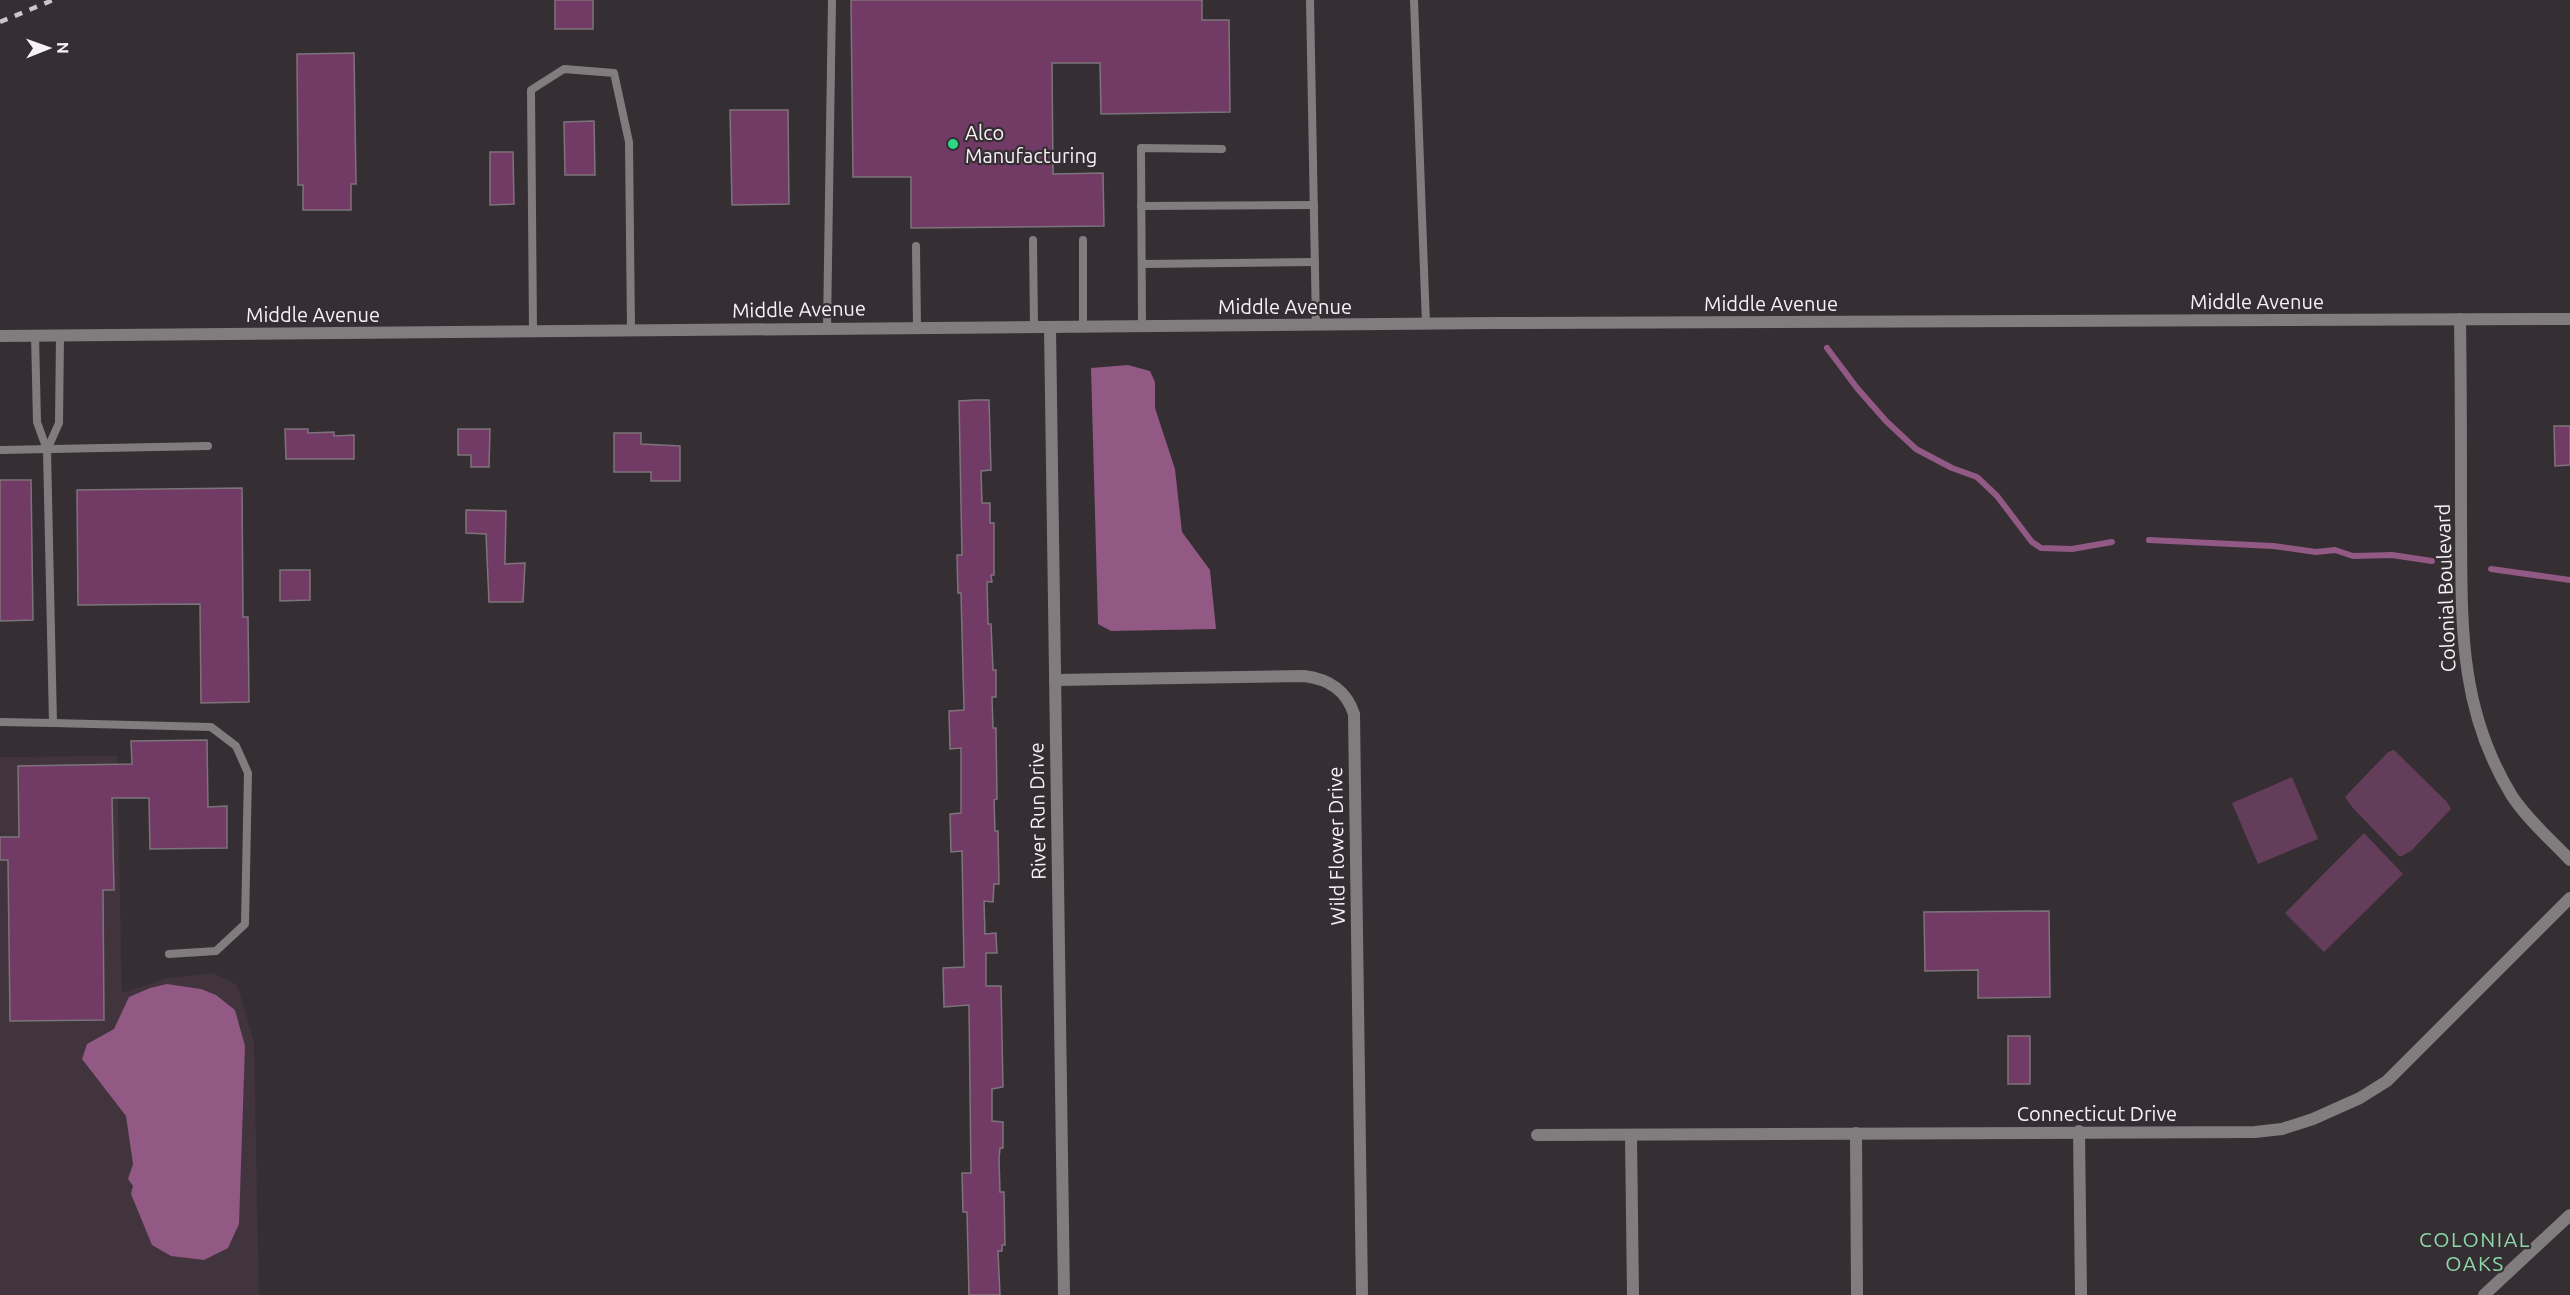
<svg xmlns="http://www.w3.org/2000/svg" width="2570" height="1295" font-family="Ubuntu,sans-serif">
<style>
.built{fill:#41343d}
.green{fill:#633d5a}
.water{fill:#915984}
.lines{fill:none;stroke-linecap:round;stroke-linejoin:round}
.stream{stroke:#915984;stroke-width:6}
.building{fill:#713b66;stroke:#7d747b;stroke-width:1.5}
.service{stroke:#817d7f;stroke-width:8}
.minor{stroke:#817d7f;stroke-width:12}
.tertiary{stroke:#817d7f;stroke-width:12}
.rail{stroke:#ccc6ca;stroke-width:4.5;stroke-dasharray:8 8;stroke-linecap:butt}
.poi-dot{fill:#2cd884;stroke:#352e33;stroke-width:2}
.labels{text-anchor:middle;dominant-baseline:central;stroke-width:4.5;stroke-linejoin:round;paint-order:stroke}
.poi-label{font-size:20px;fill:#f7f2f6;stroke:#352e33;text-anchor:start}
.street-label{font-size:20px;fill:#f7f2f6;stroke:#352e33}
.neighbourhood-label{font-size:21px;letter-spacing:1.5px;fill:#8ed8a9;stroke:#352e33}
</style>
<rect width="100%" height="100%" fill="#352e33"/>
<polygon class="built" points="117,756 122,993 167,978 213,973 237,985 254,1041 259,1295 0,1295 0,757"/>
<g class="green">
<polygon points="2394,750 2447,802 2451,809 2411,851 2402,856 2399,856 2352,807 2345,797 2388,752"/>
<polygon points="2292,777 2318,839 2258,864 2232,803"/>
<polygon points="2364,833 2403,874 2324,952 2285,913"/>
</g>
<g class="water">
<polygon points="1128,365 1150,371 1155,382 1155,408 1175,469 1182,532 1210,570 1216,629 1111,631 1098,624 1091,368"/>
<polygon points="167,984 201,989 216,995 235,1010 245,1046 239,1224 228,1248 204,1260 171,1256 152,1245 131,1194 133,1186 128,1179 133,1164 126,1116 82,1059 87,1044 114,1029 129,997 150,988"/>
</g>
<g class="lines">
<g class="stream">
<polyline points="1827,348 1857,388 1886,421 1916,449 1952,468 1977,477 1997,496 2032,542 2041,548 2072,549 2112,542"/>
<polyline points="2149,540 2273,546 2316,552 2335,550 2353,556 2392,555 2432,561"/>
<polyline points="2491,569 2570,580"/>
</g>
</g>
<g class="building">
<rect x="555" y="0" width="38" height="29"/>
<polygon points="851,0 1202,0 1202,20 1229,20 1230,112 1101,114 1100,63 1052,63 1053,174 1103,173 1104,226 911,228 911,177 853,177"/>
<polygon points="354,53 356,184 351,184 351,210 303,210 303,185 298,185 297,54"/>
<polygon points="730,110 788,110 789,204 732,205"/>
<polygon points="594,121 595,175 565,175 564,122"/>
<polygon points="490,152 513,152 514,204 490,205"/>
<polygon points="974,400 989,400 991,470 981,471 982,503 990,503 990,523 994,523 994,575 991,575 992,582 987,582 988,624 991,624 993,670 996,670 996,697 992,697 993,728 996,728 997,799 994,800 995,831 998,831 999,884 994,884 993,902 984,901 985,934 996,933 996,937 997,953 986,953 986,986 1001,986 1003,1087 992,1089 992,1121 1003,1122 1003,1148 1000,1148 999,1159 1000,1192 1004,1192 1005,1245 1002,1245 1002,1251 998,1251 1000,1295 969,1295 967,1212 963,1212 962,1173 971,1173 969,1005 944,1007 943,968 964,967 962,851 951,852 950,814 961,813 961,748 950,749 949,711 964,710 961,593 958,593 957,555 962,555 959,401"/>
<polygon points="2554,426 2570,426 2570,465 2555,466"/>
<polygon points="285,429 308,429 308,433 334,432 334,436 354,435 354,459 286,459"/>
<polygon points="458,429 490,429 489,467 471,467 471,455 458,455"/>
<polygon points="614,433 641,433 641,444 680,446 680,481 651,481 651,472 614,472"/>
<polygon points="0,480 31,480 33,620 0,621"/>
<polygon points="242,488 243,617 248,617 249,702 201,703 200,604 78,605 77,490"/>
<polygon points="466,510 506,511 505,564 525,563 523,602 489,602 486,534 466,533"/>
<polygon points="280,570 310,570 310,600 280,601"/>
<polygon points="207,740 208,807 227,806 227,848 150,849 149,798 112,798 114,890 103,890 104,1020 10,1021 8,860 0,860 0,837 19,837 18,766 132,764 131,741"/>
<polygon points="2049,911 2050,997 1978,998 1978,970 1925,971 1924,912"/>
<rect x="2008" y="1036" width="22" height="48"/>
</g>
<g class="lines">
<g class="service">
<polyline points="1310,0 1316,325"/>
<polyline points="1414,0 1426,324"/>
<polyline points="1141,206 1314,205"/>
<polyline points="1033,240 1034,327"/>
<polyline points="1083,240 1083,327"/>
<polyline points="916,246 917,328"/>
<polyline points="1142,264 1315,262"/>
<polyline points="1142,326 1141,148 1222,149"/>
<polyline points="827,328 832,0"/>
<polyline points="533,331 531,90 564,69 614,73 629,142 631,331"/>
<polyline points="35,335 37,422 47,450"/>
<polyline points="0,450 208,446"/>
<polyline points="0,722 53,723 47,450 59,423 60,335"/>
<polyline points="53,723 211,727 236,746 248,773 245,924 216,951 169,954"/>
</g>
<g class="minor">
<path d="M2460,319C2461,384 2461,449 2461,515C2462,616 2456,705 2512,796C2527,819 2550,839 2570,860"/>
<polyline points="1050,327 1064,1295"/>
<path d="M1055,680L1304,676C1329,679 1346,690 1354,714L1362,1295"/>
<polyline points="2079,1131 2081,1295"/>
<polyline points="1856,1133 1857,1295"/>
<polyline points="1537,1135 2255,1132 2282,1129 2313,1119 2360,1098 2387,1081 2570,898"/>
<polyline points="1631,1135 1633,1295"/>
<polyline points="2484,1295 2570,1215"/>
</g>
<polyline class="tertiary" points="0,336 1496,323 2570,319"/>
<polyline class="rail" points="0,22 53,0"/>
</g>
<circle class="poi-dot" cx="953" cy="144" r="6"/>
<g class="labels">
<g class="poi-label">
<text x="965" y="132">Alco<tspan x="965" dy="23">Manufacturing</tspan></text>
</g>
<g class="street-label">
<text x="2257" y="301">Middle Avenue</text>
<text x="1771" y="303">Middle Avenue</text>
<text x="1285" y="306">Middle Avenue</text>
<text transform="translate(799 309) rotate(-1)">Middle Avenue</text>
<text x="313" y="314">Middle Avenue</text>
<text transform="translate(2445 588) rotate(-92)">Colonial Boulevard</text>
<text transform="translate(1037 811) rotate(-91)">River Run Drive</text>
<text transform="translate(1336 846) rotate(-91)">Wild Flower Drive</text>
<text x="2097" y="1113">Connecticut Drive</text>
</g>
<g class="neighbourhood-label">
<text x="2475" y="1239">COLONIAL<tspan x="2475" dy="24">OAKS</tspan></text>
</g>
</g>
<g transform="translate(48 48) rotate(89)" stroke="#352e33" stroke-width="4.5" paint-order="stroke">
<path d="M0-4.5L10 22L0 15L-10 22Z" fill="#f7f2f6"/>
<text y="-9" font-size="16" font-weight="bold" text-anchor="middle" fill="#f7f2f6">N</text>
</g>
</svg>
